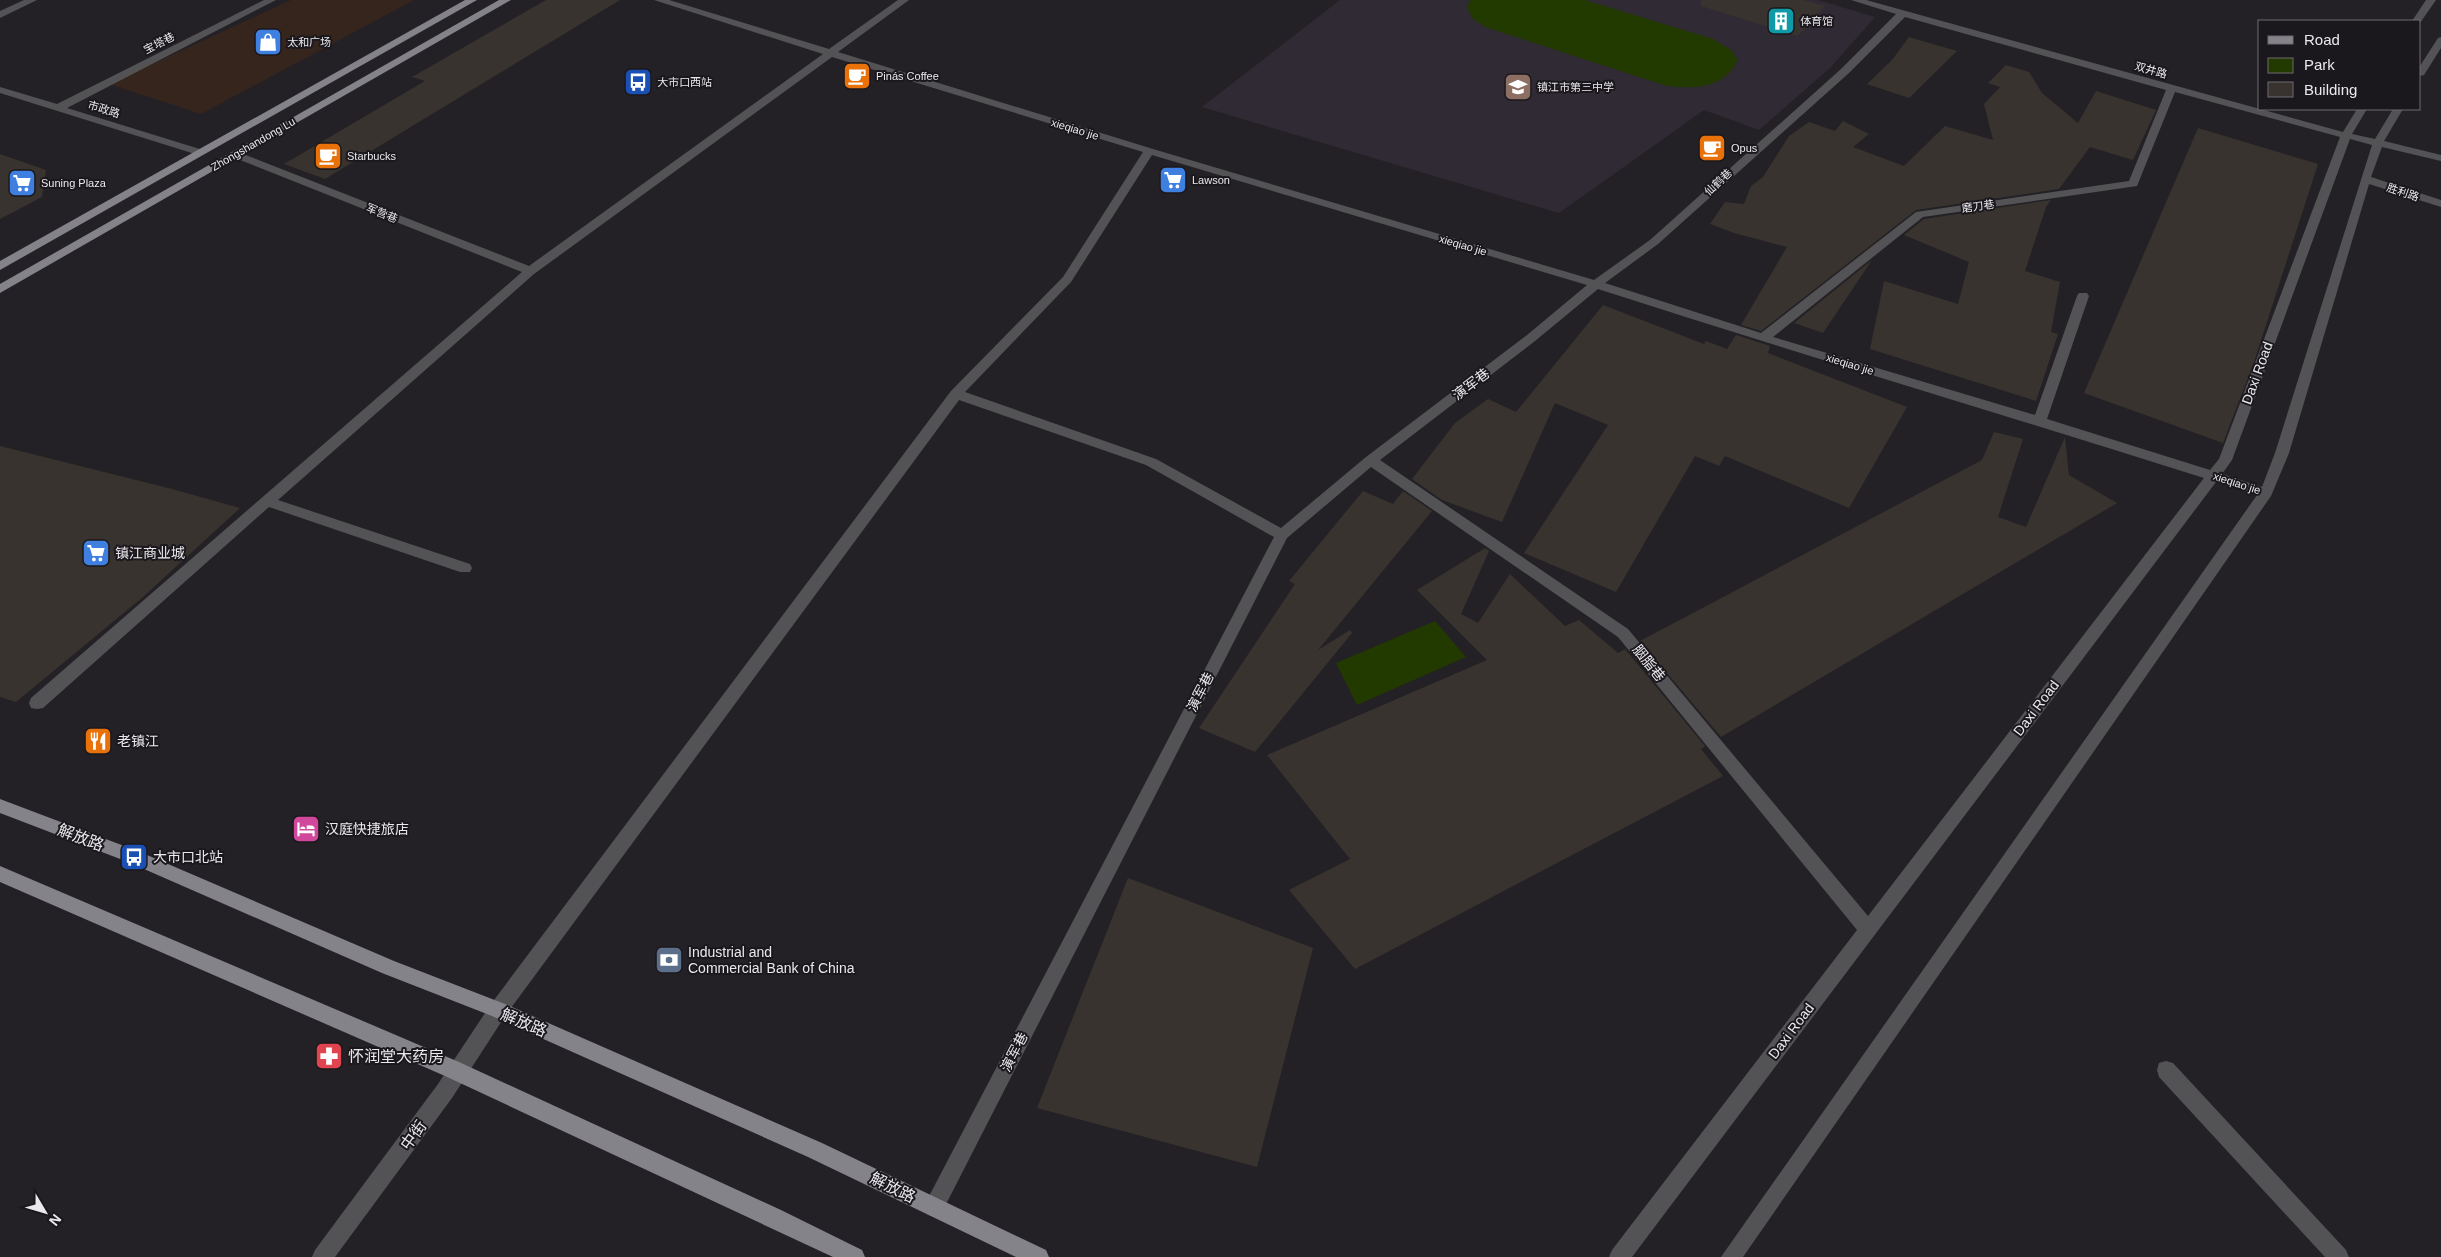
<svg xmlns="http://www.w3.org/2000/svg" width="2441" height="1257" font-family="Arial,'Noto Sans SC',sans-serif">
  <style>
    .commercial { fill: #36251c }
    .built { fill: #302a34 }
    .green { fill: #223900 }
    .building { fill: #38332e }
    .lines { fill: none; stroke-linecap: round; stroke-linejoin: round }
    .minor { fill: #535356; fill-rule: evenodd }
    .major { fill: #838389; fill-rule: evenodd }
    .labels { text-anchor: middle; stroke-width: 4; stroke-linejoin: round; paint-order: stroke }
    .far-poi-label { font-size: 11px; fill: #eae8ec; stroke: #1b181d; text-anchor: start }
    .far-street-label { font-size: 11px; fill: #eae8ec; stroke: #1b181d }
    .street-label { font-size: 14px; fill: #eae8ec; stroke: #1b181d }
    .poi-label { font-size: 14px; fill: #eae8ec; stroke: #1b181d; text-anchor: start }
    .near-street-label { font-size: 16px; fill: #eae8ec; stroke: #1b181d }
    .near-poi-label { font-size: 16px; fill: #eae8ec; stroke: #1b181d; text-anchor: start }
  </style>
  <rect width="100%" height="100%" fill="#242126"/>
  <!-- commercial -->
  <path class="commercial" d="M291,0H414L201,114L109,84Z"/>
  <!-- built -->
  <path class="built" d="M1340,0H1818L1875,17L1830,68L1759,130L1704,110L1559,213L1202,107Z"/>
  <!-- green -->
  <path class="green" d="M1470,0H1585L1713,39L1731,50L1738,60C1723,89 1696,89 1667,86L1485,27L1472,18L1467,7Z
    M1435,621L1466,657L1357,705L1336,663Z"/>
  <!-- building -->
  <path class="building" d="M546,0H620L325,179L284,164L425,81L412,77Z
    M1701,0H1803L1825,6L1798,36L1701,6Z
    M1909,37L1957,51L1909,98L1867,84L1892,60Z
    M2006,65L2029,72L2042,93L2078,123L2096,91L2156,110L2133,160L2090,147L2059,189L1916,210L1761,331L1741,325L1787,247L1734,233L1710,224L1725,202L1744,204L1751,186L1763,177L1789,136L1809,122L1835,131L1843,121L1869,134L1853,147L1904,166L1945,126L1993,140L1984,104L2000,87L1988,83Z
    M2198,128L2318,164L2254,362L2223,443L2084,393Z
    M0,154L46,170L42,197L0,219Z
    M2051,200L2046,207L2025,271L2060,282L2051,332L2058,334L2036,401L1870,349L1884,281L1958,304L1969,262L1904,235L1924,219Z
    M1872,260L1823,333L1794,323Z
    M1603,305L1704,344L1706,341L1727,349L1736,335L1770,346L1768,353L1907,407L1849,508L1725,456L1719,466L1695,456L1616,592L1524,553L1608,425L1555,403L1502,522L1442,500L1412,479L1455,423L1488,399L1516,412Z
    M1994,432L2023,439L1998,517L2026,527L2065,437L2069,475L2117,503L1721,737L1640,641L1982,460Z
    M0,446L172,489L240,508L143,597L16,702L0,697Z
    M1363,491L1393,504L1403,491L1432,511L1318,650L1350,630L1352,633L1255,752L1199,728L1295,584L1289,581Z
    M1485,548L1489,551L1461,614L1478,623L1510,574L1565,626L1579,620L1618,653L1625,649L1705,746L1701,749L1723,776L1355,969L1289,890L1350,859L1267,755L1487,660L1417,590Z
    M1128,878L1313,948L1257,1167L1037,1108Z"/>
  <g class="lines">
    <!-- minor -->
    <path class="minor" d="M24,0H37L0,18V11Z
      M264,0H276L67,108L203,150V154H195L0,93V87L57,104Z
      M654,0H669L829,49L898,0H909L838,52L1153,149L1594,280L1650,240L1841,69L1896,14L1851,0H1866L2343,132L2357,109H2367L2352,134L2375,139L2393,109H2403L2384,141L2441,155V161L2382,147L2371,177L2441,200V207L2369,184L2289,453L2271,496L1743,1257H1721L2257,495L2216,482L1632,1257H1609L1612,1250L1857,930L1618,637L1371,467L1287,538L941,1214L934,1217L927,1214L924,1207L927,1200L1274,537L1146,465L959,400L505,1016L452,1098L335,1257H312L315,1250L438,1084L491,1004L951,391L1063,277L1143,152L832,57L534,274L278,500L470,564L472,568L470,572H460L269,507L43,708L37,709L31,708L29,703L31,698L522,272L230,156V152H238L529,266L823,54ZM1905,17L2166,90L2129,181L1916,212L1761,333L1605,283L1658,244L1849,73ZM2175,92L2340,137L2219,459L2210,470L2047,419L2089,296L2087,293H2079L2077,296L2035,415L1773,337L1923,217L2137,186ZM2350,139L2372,145L2275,453L2262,487L2222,474L2232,460ZM1152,155L1587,285L1527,335L1366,457L1281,528L1156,459L965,392L1071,282ZM1598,289C1799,354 2002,414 2204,478L1868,916L1628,629L1380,460L1535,341Z
      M2426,0H2436L2420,23L2412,21Z
      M2441,37V48L2424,75L2420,76V66L2438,38Z
      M2166,1061L2173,1063L2346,1250L2349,1257H2325L2159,1077L2157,1070L2159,1063Z"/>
    <!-- major -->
    <path class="major" d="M465,0H477L0,270V261Z
      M499,0H511L0,293V284Z
      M0,799L140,852L394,961L505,1004L822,1143L1046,1250L1049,1257H1016L808,1157L492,1016L382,973L128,862L0,813Z
      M0,866L459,1062L781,1210L862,1250L865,1257H833L445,1076L0,882Z"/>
  </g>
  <!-- icons -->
  <defs>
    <g id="building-square" transform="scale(1.4375)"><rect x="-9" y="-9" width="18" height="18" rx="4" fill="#0f9aa8" stroke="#1b181d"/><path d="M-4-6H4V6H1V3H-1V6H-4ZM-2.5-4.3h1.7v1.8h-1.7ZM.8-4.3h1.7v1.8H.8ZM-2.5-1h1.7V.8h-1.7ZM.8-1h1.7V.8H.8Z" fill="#fff"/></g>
    <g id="shop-square" transform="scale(1.4375)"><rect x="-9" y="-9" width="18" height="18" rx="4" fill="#3f7fe0" stroke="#1b181d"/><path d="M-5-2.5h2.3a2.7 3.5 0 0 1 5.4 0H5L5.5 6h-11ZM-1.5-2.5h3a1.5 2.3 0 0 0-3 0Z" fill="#fff"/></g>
    <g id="cafe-square" transform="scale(1.4375)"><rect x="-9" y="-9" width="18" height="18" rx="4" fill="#e8710a" stroke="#1b181d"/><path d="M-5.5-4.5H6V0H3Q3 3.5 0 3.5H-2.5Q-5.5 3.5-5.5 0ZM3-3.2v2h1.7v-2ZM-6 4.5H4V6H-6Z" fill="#fff"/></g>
    <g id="bus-square" transform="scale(1.4375)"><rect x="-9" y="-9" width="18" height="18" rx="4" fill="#1a4fb4" stroke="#1b181d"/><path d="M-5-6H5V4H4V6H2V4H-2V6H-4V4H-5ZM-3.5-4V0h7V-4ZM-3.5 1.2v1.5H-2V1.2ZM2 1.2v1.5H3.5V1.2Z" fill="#fff"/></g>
    <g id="school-square" transform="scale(1.4375)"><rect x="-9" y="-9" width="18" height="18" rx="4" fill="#8d6e63" stroke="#1b181d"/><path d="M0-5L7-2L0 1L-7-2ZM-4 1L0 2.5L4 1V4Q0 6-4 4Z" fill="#fff"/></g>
    <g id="supermarket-square" transform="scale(1.4375)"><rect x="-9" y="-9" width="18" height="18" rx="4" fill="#3f7fe0" stroke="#1b181d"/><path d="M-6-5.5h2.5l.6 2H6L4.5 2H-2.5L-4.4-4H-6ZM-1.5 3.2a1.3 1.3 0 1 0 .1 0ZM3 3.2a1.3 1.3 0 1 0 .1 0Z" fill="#fff"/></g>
    <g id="restaurant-square" transform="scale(1.4375)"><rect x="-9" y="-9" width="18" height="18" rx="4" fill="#e8710a" stroke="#1b181d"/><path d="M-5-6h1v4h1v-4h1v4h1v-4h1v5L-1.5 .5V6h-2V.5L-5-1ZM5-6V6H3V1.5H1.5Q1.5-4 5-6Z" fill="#fff"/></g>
    <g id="hotel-square" transform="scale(1.4375)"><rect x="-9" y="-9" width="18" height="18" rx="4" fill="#d1479c" stroke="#1b181d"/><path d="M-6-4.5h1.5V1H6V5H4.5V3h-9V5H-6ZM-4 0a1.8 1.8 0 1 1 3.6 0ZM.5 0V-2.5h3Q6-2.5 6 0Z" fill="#fff"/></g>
    <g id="bank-square" transform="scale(1.4375)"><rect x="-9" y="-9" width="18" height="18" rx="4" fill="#5c6f8a" stroke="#1b181d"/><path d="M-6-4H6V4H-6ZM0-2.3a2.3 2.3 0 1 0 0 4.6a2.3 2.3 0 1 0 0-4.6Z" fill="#fff"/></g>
    <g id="pharmacy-square" transform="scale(1.4375)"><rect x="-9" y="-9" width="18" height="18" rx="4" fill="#e0444e" stroke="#1b181d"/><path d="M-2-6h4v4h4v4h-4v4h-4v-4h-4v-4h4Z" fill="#fff"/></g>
  </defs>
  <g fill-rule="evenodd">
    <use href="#building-square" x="1781" y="21"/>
    <use href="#shop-square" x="268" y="42"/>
    <use href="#cafe-square" x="857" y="76"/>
    <use href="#bus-square" x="638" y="82"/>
    <use href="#school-square" x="1518" y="87"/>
    <use href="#cafe-square" x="1712" y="148"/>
    <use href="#cafe-square" x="328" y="156"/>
    <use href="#supermarket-square" x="1173" y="180"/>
    <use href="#supermarket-square" x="22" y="183"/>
    <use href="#supermarket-square" x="96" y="553"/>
    <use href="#restaurant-square" x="98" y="741"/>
    <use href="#hotel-square" x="306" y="829"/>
    <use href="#bus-square" x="134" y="857"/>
    <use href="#bank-square" x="669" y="960"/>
    <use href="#pharmacy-square" x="329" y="1056"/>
  </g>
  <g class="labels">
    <!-- far-poi labels -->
    <g class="far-poi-label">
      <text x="1800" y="25">体育馆</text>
      <text x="287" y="46">太和广场</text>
      <text x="876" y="80">Pinás Coffee</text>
      <text x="657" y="86">大市口西站</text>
      <text x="1537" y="91">镇江市第三中学</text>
      <text x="1731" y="152">Opus</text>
      <text x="347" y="160">Starbucks</text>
      <text x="1192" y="184">Lawson</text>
      <text x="41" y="187">Suning Plaza</text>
    </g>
    <!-- far-street labels -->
    <g class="far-street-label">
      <text transform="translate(159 43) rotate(-27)" y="4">宝塔巷</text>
      <text transform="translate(2151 70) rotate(16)" y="4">双井路</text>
      <text transform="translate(104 109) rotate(17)" y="4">市政路</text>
      <text transform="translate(1075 129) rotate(17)" y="4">xieqiao jie</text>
      <text transform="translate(253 144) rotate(-30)" y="4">Zhongshandong Lu</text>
      <text transform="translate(1718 182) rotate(-43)" y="4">仙鹤巷</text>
      <text transform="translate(2403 192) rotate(19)" y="4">胜利路</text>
      <text transform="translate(1978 206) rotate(-8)" y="4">磨刀巷</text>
      <text transform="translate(382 213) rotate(22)" y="4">军营巷</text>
      <text transform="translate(1463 245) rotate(16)" y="4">xieqiao jie</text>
      <text transform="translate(1850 364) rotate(17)" y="4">xieqiao jie</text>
      <text transform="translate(2237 483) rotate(18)" y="4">xieqiao jie</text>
    </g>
    <!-- street labels -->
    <g class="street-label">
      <text transform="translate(2257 373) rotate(-70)" y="5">Daxi Road</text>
      <text transform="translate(1471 384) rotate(-37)" y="5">演军巷</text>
      <text transform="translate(1649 663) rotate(51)" y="5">胭脂巷</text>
      <text transform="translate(1200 692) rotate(-63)" y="5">演军巷</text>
      <text transform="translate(2036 708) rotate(-53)" y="5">Daxi Road</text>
      <text transform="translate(1791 1031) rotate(-53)" y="5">Daxi Road</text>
      <text transform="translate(1014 1052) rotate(-63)" y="5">演军巷</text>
    </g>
    <!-- poi labels -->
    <g class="poi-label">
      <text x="115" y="558">镇江商业城</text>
      <text x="117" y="746">老镇江</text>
      <text x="325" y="834">汉庭快捷旅店</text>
      <text x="153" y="862">大市口北站</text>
      <text x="688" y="957">Industrial and<tspan x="688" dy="16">Commercial Bank of China</tspan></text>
    </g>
    <!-- near-street labels -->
    <g class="near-street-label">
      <text transform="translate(81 837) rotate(21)" y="6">解放路</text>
      <text transform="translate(524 1022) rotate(23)" y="6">解放路</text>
      <text transform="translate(413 1135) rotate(-54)" y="6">中街</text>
      <text transform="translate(893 1187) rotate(26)" y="6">解放路</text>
    </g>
    <!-- near-poi labels -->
    <g class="near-poi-label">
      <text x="348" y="1062">怀润堂大药房</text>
    </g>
  </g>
  <!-- legend -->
  <rect x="2258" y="20" width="162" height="90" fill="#1b181d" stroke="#6e6b70"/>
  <rect x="2268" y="36" width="25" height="8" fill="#838389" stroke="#6e6b70"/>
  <text x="2304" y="45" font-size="15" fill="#eae8ec">Road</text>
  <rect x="2268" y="58" width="25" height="15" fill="#223900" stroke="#6e6b70"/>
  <text x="2304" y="70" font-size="15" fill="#eae8ec">Park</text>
  <rect x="2268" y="82" width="25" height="15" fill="#38332e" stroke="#6e6b70"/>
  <text x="2304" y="95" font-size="15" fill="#eae8ec">Building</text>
  <!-- north arrow -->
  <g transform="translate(45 1212) rotate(128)" stroke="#1b181d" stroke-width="4" paint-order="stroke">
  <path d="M0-4L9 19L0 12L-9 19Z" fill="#eae8ec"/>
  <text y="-8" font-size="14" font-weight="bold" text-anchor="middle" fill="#eae8ec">N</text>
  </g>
</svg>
